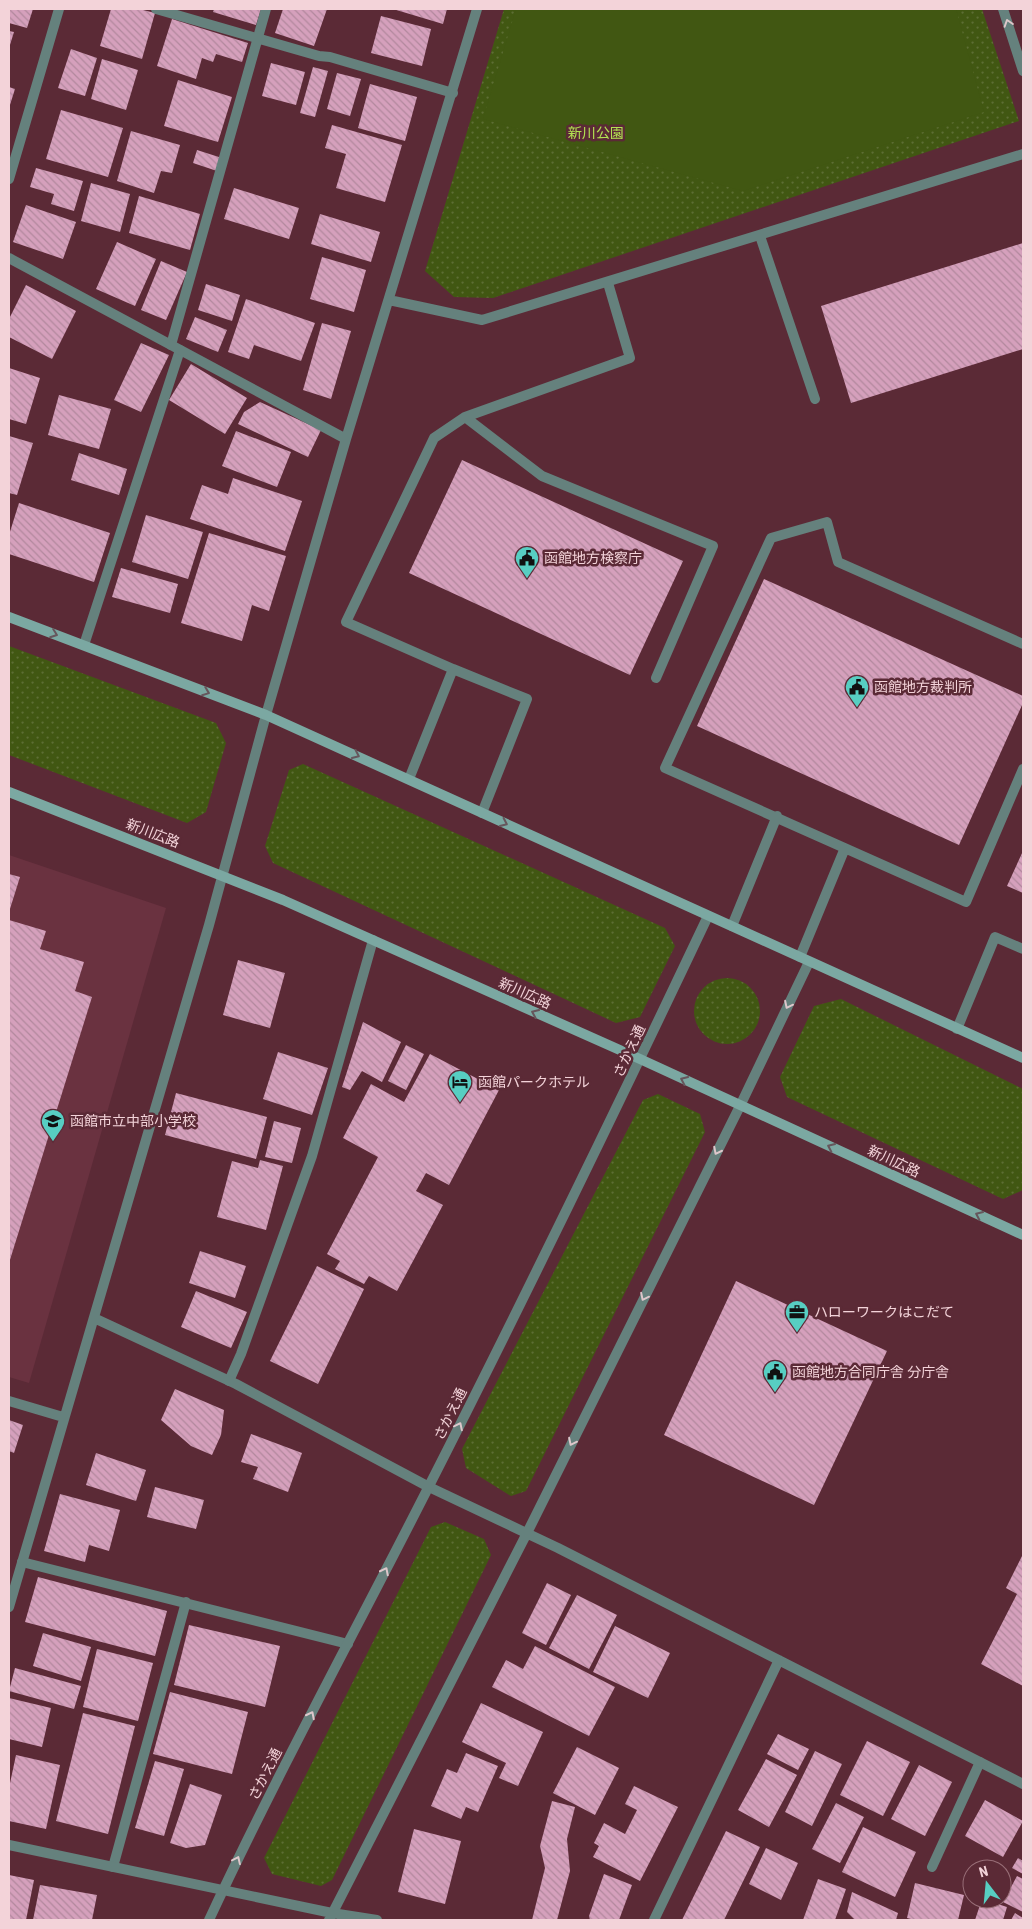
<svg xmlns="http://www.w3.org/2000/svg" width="1032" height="1929" font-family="'Roboto Condensed','Noto Sans JP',sans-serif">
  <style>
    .built { fill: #6a3240 }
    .green { fill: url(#green-dots) }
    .pitch { fill: #415712 }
    .building { fill: url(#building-back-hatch) }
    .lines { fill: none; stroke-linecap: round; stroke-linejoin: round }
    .lane { stroke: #65817d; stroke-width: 10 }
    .street { stroke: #65817d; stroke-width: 10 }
    .secondary { stroke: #7ba8a2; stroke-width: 10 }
    .oneway { stroke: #dec7cb }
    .oneway2 { stroke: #66565c }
    .labels { text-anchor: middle; stroke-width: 5; stroke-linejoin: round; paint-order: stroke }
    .park-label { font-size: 14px; fill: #b2e352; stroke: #5b2a36 }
    .poi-label { font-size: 14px; fill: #f3d3d9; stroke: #5b2a36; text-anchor: start }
    .street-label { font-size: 14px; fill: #f3d3d9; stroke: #5b2a36 }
  </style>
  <defs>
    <pattern id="green-dots" width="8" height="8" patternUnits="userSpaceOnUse" patternTransform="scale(1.25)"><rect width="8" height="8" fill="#415712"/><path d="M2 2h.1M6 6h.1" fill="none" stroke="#5d6e34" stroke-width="1.8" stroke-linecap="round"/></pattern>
    <pattern id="building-back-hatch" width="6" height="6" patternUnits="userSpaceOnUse" patternTransform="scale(1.25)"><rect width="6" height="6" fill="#d5a0bc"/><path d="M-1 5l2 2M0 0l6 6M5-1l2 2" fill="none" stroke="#b2889d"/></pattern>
  </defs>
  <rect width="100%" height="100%" fill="#5b2a36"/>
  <!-- built -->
  <path class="built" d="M9,855L166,908L29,1383L9,1377Z"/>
  <!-- green -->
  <path class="green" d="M504,9H982L1019,121L493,298L454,297L425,271Z
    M9,646L216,723L226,743L206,812L187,823L9,755Z
    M303,764L665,928L675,946L640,1017L616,1023L273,863L265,846L289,770Z
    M694 1011a33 33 0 1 1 66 0a33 33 0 1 1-66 0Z
    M841,999L1023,1089V1190L1003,1199L787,1097L780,1077L814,1006Z
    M658,1094L700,1114L705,1132L526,1491L511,1496L466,1468L462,1449L643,1100Z
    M445,1522L484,1539L491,1555L332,1880L321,1886L272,1874L264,1858L431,1527Z"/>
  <!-- pitch -->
  <path class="pitch" d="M516,9H956L984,112L743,191L483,119Z"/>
  <!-- building -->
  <path class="building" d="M9,9H33L27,28L9,23Z
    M111,9H139L155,13L142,59L100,46Z
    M214,9H261L256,25L213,12Z
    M283,9H327L314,46L275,33Z
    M393,9H447L443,24Z
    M381,16L431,29L422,66L371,53Z
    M172,19L248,43L242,62L216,54L213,62L202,58L196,79L157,66Z
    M9,31L14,32L9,48Z
    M71,49L97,58L85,96L58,88Z
    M102,59L138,70L126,110L91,99Z
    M271,63L305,72L296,105L262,96Z
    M313,67L328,71L315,117L300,113Z
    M337,73L361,79L350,116L327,109Z
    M178,80L232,97L218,142L164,126Z
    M370,84L417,97L405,141L358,128Z
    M9,87L15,89L9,108Z
    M61,110L123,128L108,177L46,159Z
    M332,125L402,145L385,202L336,188L346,154L325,148Z
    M131,131L180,145L172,173L161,171L154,193L117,181Z
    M197,150L222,158L217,171L193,163Z
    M36,168L83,181L74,211L51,204L54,194L30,187Z
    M91,183L130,194L120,232L81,221Z
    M234,188L299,208L289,239L224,219Z
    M139,196L200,214L190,250L129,233Z
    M26,205L76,222L63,259L13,242Z
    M320,214L380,232L371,262L311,244Z
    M117,242L156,259L135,306L96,289Z
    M1023,243V349L851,403L821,306Z
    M322,257L366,270L354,312L310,299Z
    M161,261L187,272L166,320L141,310Z
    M206,284L240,295L232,321L198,310Z
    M26,285L76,311L52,359L9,337V319Z
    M246,299L315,323L301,361L254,345L249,359L228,352Z
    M195,317L227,330L218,352L186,339Z
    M322,323L351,331L331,399L303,390Z
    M141,343L169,355L141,412L114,400Z
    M191,364L247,398L225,434L169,400Z
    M9,368L40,378L26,424L9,419Z
    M59,395L111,409L99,449L48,435Z
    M260,402L321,430L308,457L238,424L244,412Z
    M236,431L291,452L277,487L222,466Z
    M9,436L33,443L17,495L9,493Z
    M79,453L127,469L119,495L71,480Z
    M462,460L683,561L630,675L409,573Z
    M233,478L302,501L285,551L190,519L202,485L228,494Z
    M19,503L110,533L94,582L9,554V535Z
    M146,515L203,532L188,579L132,562Z
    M209,533L286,556L269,611L252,605L242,641L181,623Z
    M121,568L178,584L170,613L112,597Z
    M764,579L1023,696V703L959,845L697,726Z
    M1023,851V893L1007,886Z
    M9,874L20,877L9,912Z
    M9,920L46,931L40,949L84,962L75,991L92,997L9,1263Z
    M238,960L285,973L270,1028L223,1015Z
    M363,1022L401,1042L382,1082L362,1071L350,1090L342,1087Z
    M406,1045L424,1054L406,1090L388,1081Z
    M278,1052L328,1068L312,1115L263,1099Z
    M430,1054L499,1090L449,1185L426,1173L416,1191L443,1205L397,1291L369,1276L364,1284L335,1269L340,1261L327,1254L378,1157L343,1138L371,1084L404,1102Z
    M176,1093L267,1117L256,1159L165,1135Z
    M274,1121L301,1128L292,1163L265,1157Z
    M260,1160L283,1166L266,1230L217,1217L232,1161L258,1168Z
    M200,1251L246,1266L235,1298L189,1283Z
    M317,1266L364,1289L318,1384L270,1361Z
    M736,1281L887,1351L814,1505L664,1435Z
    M196,1291L247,1312L231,1348L181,1327Z
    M175,1389L224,1410L221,1435L212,1455L191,1446L161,1420Z
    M9,1420L23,1425L14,1453L9,1451Z
    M251,1434L302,1453L288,1492L253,1479L258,1467L241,1462Z
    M96,1453L146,1470L136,1501L86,1485Z
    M155,1487L204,1500L196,1529L147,1517Z
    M60,1494L120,1510L109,1551L89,1545L85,1562L44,1551Z
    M1023,1554V1686L981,1664L1017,1594L1006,1588Z
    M38,1577L167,1611L155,1656L25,1622Z
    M547,1583L571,1595L546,1645L522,1633Z
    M577,1595L617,1615L589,1669L549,1648Z
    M189,1625L280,1646L265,1707L174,1685Z
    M615,1626L670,1653L648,1698L593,1672Z
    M43,1633L91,1647L81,1681L33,1666Z
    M535,1646L615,1687L589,1736L492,1687L506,1660L523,1669Z
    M97,1649L153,1663L138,1721L83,1707Z
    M15,1668L81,1686L74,1709L9,1691Z
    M170,1692L248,1712L232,1774L153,1754Z
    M9,1698L51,1708L42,1747L9,1739Z
    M481,1703L543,1732L518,1786L499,1778L506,1763L462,1742Z
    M83,1713L135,1726L108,1834L56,1821Z
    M778,1734L809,1749L798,1770L767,1754Z
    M867,1741L910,1762L883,1816L840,1795Z
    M577,1747L619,1768L595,1815L553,1793Z
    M815,1751L842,1764L812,1826L785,1812Z
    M466,1753L498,1766L478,1812L466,1807L461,1819L431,1806L447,1769L457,1773Z
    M16,1755L60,1765L46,1829L9,1821V1788Z
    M766,1759L797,1775L769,1827L738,1810Z
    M155,1761L184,1769L164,1836L135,1828Z
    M919,1765L952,1782L925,1836L891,1819Z
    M190,1784L222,1795L205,1845L186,1848L170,1843Z
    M634,1786L678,1807L640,1881L593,1857L599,1846L594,1843L604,1823L625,1834L637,1810L625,1804Z
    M985,1800L1023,1821L1003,1857L965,1836Z
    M552,1801L575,1807L567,1839L570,1871L557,1920H532L545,1868L540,1846Z
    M836,1803L864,1817L840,1863L812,1849Z
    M863,1827L916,1852L895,1897L842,1872Z
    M414,1829L461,1841L445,1904L398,1892Z
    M726,1831L760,1847L724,1920H682Z
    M766,1848L798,1863L781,1900L749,1884Z
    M1018,1858L1023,1861V1874L1012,1868Z
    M604,1874L632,1885L619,1920H590L589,1916Z
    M9,1875L34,1880L26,1920H9Z
    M1017,1876L1023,1879V1912L1003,1902Z
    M818,1879L846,1889L835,1920H803Z
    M915,1883L964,1895L958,1920H915L907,1918Z
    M40,1885L97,1895L92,1920H33Z
    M852,1892L898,1913L896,1920H855L847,1912Z
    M982,1899L1007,1907L1003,1920H975Z
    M1015,1913L1023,1918V1920H1011Z"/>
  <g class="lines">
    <!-- lane -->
    <path class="lane" d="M156,9L319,56L330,57L453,93
      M760,236L815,399
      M171,345L266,9
      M465,417L542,476L713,546L656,678
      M1023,644L838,562L827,522L771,538L665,768L966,902L1023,769
      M84,645L180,350
      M453,669L346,622L434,438L465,417L630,358L608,283
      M409,779L453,669L527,699L482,813
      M732,926L777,816
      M800,957L845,848
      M957,1029L995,937L1023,949
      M229,1381L241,1354L312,1156L373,940
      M22,1562L348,1644
      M113,1867L186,1602
      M932,1867L980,1762"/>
    <!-- street -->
    <path class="street" d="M1003,9L1023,71
      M9,179L59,9
      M9,258L346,439
      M389,300L482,320L1023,154
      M94,1318L236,1384L429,1487L558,1548L1023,1784
      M9,1401L63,1417
      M9,1607L209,925L266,715L346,439L477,9
      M9,1845L332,1913L377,1920
      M209,1920C277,1774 355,1632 428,1488C524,1299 617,1108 708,916
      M329,1920L527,1533L740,1106L809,962
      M654,1920L779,1660"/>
    <!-- secondary -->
    <path class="secondary" d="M9,617L266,715L1023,1058
      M9,792L283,900L640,1059L1023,1235"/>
  </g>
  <!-- one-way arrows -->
  <defs><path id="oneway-chevron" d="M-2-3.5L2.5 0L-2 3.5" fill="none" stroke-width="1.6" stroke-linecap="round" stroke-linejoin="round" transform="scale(1.25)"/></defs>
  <g class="oneway">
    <use href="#oneway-chevron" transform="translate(1008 23) rotate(-108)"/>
    <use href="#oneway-chevron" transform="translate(788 1005) rotate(116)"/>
    <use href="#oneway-chevron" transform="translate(717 1151) rotate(117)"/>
    <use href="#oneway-chevron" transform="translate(644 1297) rotate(116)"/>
    <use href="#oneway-chevron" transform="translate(459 1426) rotate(-64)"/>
    <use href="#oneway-chevron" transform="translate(572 1442) rotate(116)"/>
    <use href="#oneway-chevron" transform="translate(385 1571) rotate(-63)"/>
    <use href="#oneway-chevron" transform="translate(311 1715) rotate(-63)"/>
    <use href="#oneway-chevron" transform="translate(237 1860) rotate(-65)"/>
  </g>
  <g class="oneway2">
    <use href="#oneway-chevron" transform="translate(54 634) rotate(20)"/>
    <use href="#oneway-chevron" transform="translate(206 692) rotate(21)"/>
    <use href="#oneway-chevron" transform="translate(356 755) rotate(25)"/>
    <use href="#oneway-chevron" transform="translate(504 823) rotate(25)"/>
    <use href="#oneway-chevron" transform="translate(535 1013) rotate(-156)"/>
    <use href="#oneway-chevron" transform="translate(684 1080) rotate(-155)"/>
    <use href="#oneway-chevron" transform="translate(831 1147) rotate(-155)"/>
    <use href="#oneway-chevron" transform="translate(979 1215) rotate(-155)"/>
  </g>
  <!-- icons -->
  <defs>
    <g id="civic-pin" transform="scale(1.25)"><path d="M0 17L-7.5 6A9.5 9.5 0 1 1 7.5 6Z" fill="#57cec2" stroke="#5b2a36"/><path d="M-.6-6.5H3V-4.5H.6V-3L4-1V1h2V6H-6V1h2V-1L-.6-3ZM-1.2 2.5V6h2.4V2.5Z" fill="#111"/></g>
    <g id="hotel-pin" transform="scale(1.25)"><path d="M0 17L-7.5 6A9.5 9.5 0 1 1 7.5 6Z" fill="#57cec2" stroke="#5b2a36"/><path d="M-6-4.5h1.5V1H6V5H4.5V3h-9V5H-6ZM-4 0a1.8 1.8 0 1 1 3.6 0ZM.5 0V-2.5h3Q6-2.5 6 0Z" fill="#111"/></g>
    <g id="school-pin" transform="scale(1.25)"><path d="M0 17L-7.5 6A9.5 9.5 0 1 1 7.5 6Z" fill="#57cec2" stroke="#5b2a36"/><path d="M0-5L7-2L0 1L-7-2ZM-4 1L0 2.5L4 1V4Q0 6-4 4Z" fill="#111"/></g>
    <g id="office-pin" transform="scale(1.25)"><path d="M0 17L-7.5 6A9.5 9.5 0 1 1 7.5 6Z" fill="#57cec2" stroke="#5b2a36"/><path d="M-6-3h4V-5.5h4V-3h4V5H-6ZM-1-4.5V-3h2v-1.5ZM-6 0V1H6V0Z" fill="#111"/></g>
  </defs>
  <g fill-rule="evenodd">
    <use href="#civic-pin" x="527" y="558"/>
    <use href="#civic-pin" x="857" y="687"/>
    <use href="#hotel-pin" x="460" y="1082"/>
    <use href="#school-pin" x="53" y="1121"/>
    <use href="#office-pin" x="797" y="1312"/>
    <use href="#civic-pin" x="775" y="1372"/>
  </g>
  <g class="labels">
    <!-- park labels -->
    <g class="park-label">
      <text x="596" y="138">新川公園</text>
    </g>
    <!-- poi labels -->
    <g class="poi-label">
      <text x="544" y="563">函館地方検察庁</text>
      <text x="874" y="692">函館地方裁判所</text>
      <text x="478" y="1087">函館パークホテル</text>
      <text x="70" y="1126">函館市立中部小学校</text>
      <text x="814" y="1317">ハローワークはこだて</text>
      <text x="792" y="1377">函館地方合同庁舎 分庁舎</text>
    </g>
    <!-- street labels -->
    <g class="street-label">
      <text transform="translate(153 833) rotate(21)" y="5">新川広路</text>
      <text transform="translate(525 993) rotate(24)" y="5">新川広路</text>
      <text transform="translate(629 1051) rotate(-65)" y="5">さかえ通</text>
      <text transform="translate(894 1161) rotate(25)" y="5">新川広路</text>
      <text transform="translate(450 1414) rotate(-64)" y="5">さかえ通</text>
      <text transform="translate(265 1774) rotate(-63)" y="5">さかえ通</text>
    </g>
  </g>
  <!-- border -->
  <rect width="1032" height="1929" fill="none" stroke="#f3d3d9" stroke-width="20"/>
  <!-- north arrow -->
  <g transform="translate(987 1884) rotate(344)"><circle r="24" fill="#5b2a36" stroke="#986e77"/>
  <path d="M0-4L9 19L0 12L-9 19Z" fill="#57cec2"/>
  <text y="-8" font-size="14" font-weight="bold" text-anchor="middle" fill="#f3d3d9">N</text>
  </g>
</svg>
